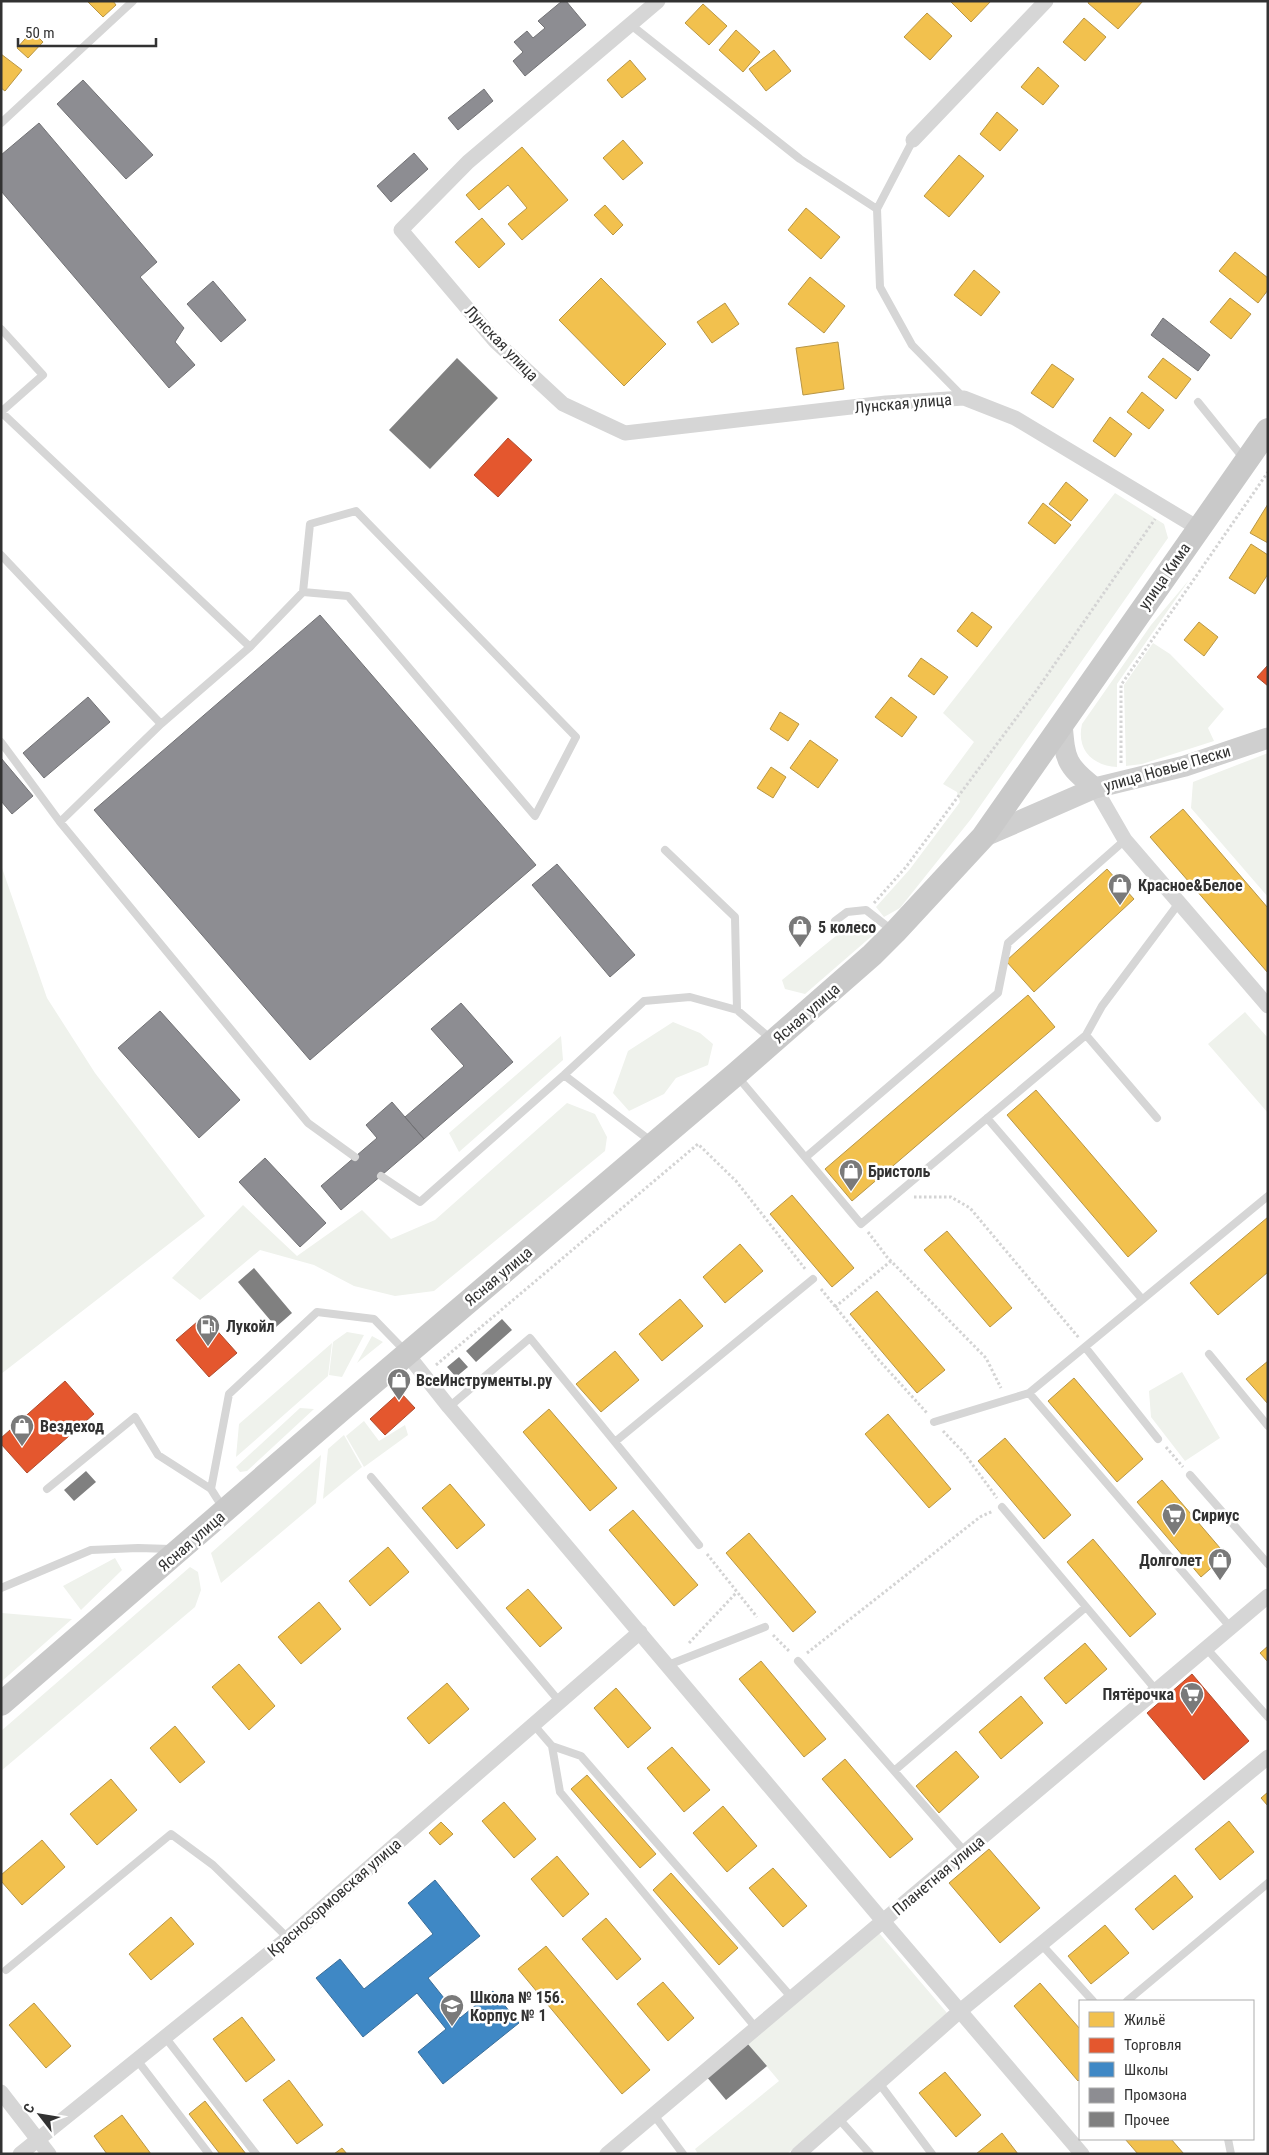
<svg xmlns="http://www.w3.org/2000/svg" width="1269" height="2155" font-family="'Roboto Condensed',sans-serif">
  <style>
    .green { fill: #eff2ec }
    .homes { fill: #f2c14e; stroke: #b89646 }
    .shops { fill: #e4572e; stroke: #af4c2f }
    .schools { fill: #3f88c5; stroke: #3b6e99 }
    .industry { fill: #8d8d92; stroke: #727275 }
    .building { fill: #808080 }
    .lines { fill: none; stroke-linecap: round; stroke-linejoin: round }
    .path { stroke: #d4d4d4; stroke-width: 3; stroke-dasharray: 2.5 2.5; stroke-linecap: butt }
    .service { stroke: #d6d6d6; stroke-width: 8 }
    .minor { stroke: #d6d6d6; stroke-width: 15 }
    .secondary { stroke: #cfcfcf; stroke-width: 21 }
    .primary { stroke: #c9c9c9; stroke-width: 24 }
    .labels { text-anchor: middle; stroke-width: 5; stroke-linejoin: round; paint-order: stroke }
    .street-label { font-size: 16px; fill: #323232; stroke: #fff }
    .poi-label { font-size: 16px; font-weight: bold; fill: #323232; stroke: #fff; text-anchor: start }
  </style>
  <rect width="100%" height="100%" fill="#fff"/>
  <!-- green -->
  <path class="green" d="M1115,493L1164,524L1168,538L971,819L900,908L884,917L876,907L910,869L960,802L957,792L943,784L974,742L943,713Z
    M1189,580L1117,684V767C1093,766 1076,750 1082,724L1151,625Z
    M1153,643L1170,654L1224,709L1208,728L1214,741L1142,764L1126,766L1124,685Z
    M1268,753V897L1191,808L1193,782Z
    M1,865L47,998L95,1073L205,1216L1,1374Z
    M860,921L866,924L873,935L805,994L785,989L782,980L853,922Z
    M1245,1012L1268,1038V1113L1208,1044Z
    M673,1022L700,1033L713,1044L708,1065L676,1078L664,1094L629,1111L613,1093L628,1051Z
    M561,1036L563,1060L459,1152L449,1133Z
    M567,1103L595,1114L607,1137L605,1151L434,1291L395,1296L354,1286L314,1265L260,1250L200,1300L172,1278L243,1205L297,1256L362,1210L391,1239L435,1220Z
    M347,1332L364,1335L342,1377L329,1375L333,1342Z
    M372,1336L383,1342L357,1363Z
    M332,1343L328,1376L236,1457L239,1424Z
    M1182,1372L1220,1438L1185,1461L1151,1417L1149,1391Z
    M300,1408L314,1409L247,1471L240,1472L236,1467Z
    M364,1421L379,1441L405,1425L408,1435L364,1467L346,1436Z
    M344,1435L362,1467L323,1499L328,1449Z
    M321,1455L316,1503L221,1583L211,1553Z
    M115,1558L122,1570L81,1610L63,1586Z
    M190,1567L198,1572L201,1590L195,1607L1,1771V1731Z
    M2,1613L72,1619L1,1682Z
    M879,1933L947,2013L787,2154H698L695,2149L779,2081L747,2043Z"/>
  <!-- homes -->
  <path class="homes" d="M113,1L116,5L103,17L88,2Z
    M950,1H991L971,22Z
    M1089,1H1143L1118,29L1088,3Z
    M703,4L727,26L709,45L685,23Z
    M927,13L952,36L930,60L904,37Z
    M1084,18L1106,37L1085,61L1063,42Z
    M736,30L760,52L743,72L719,50Z
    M32,31L43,42L28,58L17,48Z
    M774,50L791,71L766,91L749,69Z
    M1,54L22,70L5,91L1,88Z
    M630,60L646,79L622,98L607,80Z
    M1038,67L1059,86L1043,105L1021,87Z
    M997,112L1018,130L1000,151L980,134Z
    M623,140L643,163L623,180L603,158Z
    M522,147L568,200L522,240L508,224L527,208L508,185L479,210L466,195Z
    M959,155L984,176L949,217L924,196Z
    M605,205L623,225L613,235L594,215Z
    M806,208L840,237L821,259L788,230Z
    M482,218L505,244L479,268L455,242Z
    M1235,252L1268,278V290L1258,303L1219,271Z
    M974,270L1000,292L981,316L954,295Z
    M810,277L845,306L824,333L788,304Z
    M601,278L666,344L624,386L559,320Z
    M1230,298L1251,314L1231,339L1210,322Z
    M725,303L739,324L712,343L697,322Z
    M838,342L844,389L803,395L796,348Z
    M1163,358L1191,379L1176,399L1148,377Z
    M1052,364L1074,379L1053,408L1031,393Z
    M1142,392L1164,410L1149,429L1127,412Z
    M1110,417L1132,434L1115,457L1093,441Z
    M1066,482L1088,500L1071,521L1049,504Z
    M1043,503L1071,525L1055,544L1028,523Z
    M1268,504V543L1250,533Z
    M1251,544L1268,555V574L1255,594L1229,578Z
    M972,612L992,627L977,647L957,631Z
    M1199,622L1218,637L1204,656L1184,640Z
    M921,658L948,677L934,695L908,676Z
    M891,697L917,717L902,737L875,717Z
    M780,712L799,724L788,741L770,729Z
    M810,740L838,760L818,788L790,768Z
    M771,767L786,777L773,798L757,788Z
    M1183,809L1268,908V973L1150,837Z
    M1107,869L1134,899L1034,992L1006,961Z
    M1028,995L1055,1027L852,1201L825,1169Z
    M1036,1090L1157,1231L1128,1257L1007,1115Z
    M792,1195L854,1268L832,1287L770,1214Z
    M1268,1217V1272L1218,1315L1190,1283Z
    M947,1231L1012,1308L990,1327L924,1250Z
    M740,1244L763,1271L725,1303L703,1277Z
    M877,1291L945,1370L917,1393L850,1314Z
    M680,1299L703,1326L662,1361L639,1334Z
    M615,1351L639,1380L601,1412L576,1384Z
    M1268,1361V1404L1246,1379Z
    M1074,1378L1143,1459L1117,1482L1048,1401Z
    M549,1409L617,1488L590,1511L523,1432Z
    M888,1414L951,1489L929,1508L865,1434Z
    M1005,1438L1071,1515L1044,1539L978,1461Z
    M1162,1480L1226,1555L1201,1577L1137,1502Z
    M450,1484L485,1525L457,1549L422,1508Z
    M633,1510L698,1585L674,1606L609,1530Z
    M749,1533L816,1612L793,1632L726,1553Z
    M1093,1539L1156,1614L1130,1637L1067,1562Z
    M388,1547L409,1572L370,1606L349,1581Z
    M528,1589L562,1628L540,1647L506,1608Z
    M319,1602L341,1629L301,1664L278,1637Z
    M1085,1643L1107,1669L1066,1704L1044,1678Z
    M1268,1646V1662L1260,1653Z
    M761,1661L826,1739L804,1757L739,1679Z
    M239,1664L275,1706L249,1730L212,1687Z
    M447,1683L469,1709L429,1744L407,1718Z
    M616,1688L651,1728L628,1748L594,1708Z
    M1021,1696L1043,1723L1001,1759L979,1732Z
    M175,1726L205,1762L180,1783L150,1748Z
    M672,1747L710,1790L684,1812L647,1768Z
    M956,1751L979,1777L939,1813L916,1786Z
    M845,1759L913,1839L890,1858L822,1779Z
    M587,1775L656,1854L640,1868L571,1789Z
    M111,1779L137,1810L97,1845L70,1814Z
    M1268,1792V1806L1261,1798Z
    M504,1802L536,1839L514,1858L482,1821Z
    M723,1806L757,1846L727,1872L693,1833Z
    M1229,1821L1254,1852L1220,1880L1195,1849Z
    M441,1822L453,1834L440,1845L429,1833Z
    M42,1840L65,1867L22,1905L1,1881V1875Z
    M989,1849L1040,1908L1000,1943L949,1883Z
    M557,1856L589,1894L563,1917L531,1879Z
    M773,1868L807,1906L783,1927L749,1888Z
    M671,1873L738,1948L719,1965L653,1890Z
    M1175,1875L1193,1897L1153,1930L1135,1909Z
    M171,1917L194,1944L151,1980L129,1954Z
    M606,1918L641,1959L617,1980L582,1939Z
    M1105,1925L1129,1953L1091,1984L1068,1956Z
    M546,1946L650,2070L622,2094L518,1969Z
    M663,1982L694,2018L668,2041L637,2004Z
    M1040,1983L1080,2029V2079L1078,2081L1014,2006Z
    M34,2003L71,2046L46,2068L9,2025Z
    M242,2017L275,2060L246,2082L213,2039Z
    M945,2072L981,2115L956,2137L919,2093Z
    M289,2080L323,2125L297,2144L263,2100Z
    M205,2101L246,2154H220L189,2114Z
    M122,2115L151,2154H107L94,2136Z
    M1002,2133L1018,2154H976Z
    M1125,2139H1171L1184,2154H1138Z
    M342,2148L347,2154H334Z"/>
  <!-- shops -->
  <path class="shops" d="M508,438L532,460L498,497L474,475Z
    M1268,665V686L1257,677Z
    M204,1316L237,1353L209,1377L176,1340Z
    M65,1381L94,1414L27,1473L1,1444V1438Z
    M400,1392L415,1408L385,1435L370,1419Z
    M1192,1674L1249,1741L1204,1780L1147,1713Z"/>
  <!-- schools -->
  <path class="schools" d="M435,1880L480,1936L428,1978L460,2018L493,1991L519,2023L443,2084L418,2052L446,2029L417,1993L363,2037L316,1978L340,1959L364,1989L433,1934L408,1903Z"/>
  <!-- industry -->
  <path class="industry" d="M562,1H566L586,25L525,76L513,61L523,52L514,42L527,31L533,38L545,28L538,21Z
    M83,80L153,155L126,179L57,104Z
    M484,89L493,101L458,130L448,118Z
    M39,123L157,262L140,277L184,328L175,342L195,365L169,388L1,191V155Z
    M414,153L428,169L391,202L377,186Z
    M213,281L246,320L221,342L187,304Z
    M1163,318L1210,355L1198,371L1151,335Z
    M320,615L536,865L310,1060L94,810Z
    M88,697L110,722L44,778L23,753Z
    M1,758L33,796L12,814L1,801Z
    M557,864L635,955L610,977L532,885Z
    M461,1003L513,1062L424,1139L405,1117L464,1066L431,1029Z
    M160,1011L240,1100L199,1138L118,1048Z
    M392,1102L424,1139L341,1210L321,1186L377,1138L366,1125Z
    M265,1158L326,1223L300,1247L239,1182Z"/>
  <!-- building -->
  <path class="building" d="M457,358L498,398L430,469L389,430Z
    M254,1268L292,1313L276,1327L238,1282Z
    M502,1319L512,1330L476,1362L466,1351Z
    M459,1357L468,1367L456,1377L447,1367Z
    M86,1471L96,1482L74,1501L64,1490Z
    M747,2043L767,2066L726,2100L706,2076Z"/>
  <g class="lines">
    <!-- path -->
    <path class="path" d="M1121,763V685L1268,472
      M874,903L906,867L1034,694L1155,519
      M914,1197H951L970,1208L1079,1338
      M868,1232L887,1257L986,1358L1001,1388
      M821,1289L877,1358L927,1413
      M835,1307L891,1261
      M436,1365L698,1144L736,1181L806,1270
      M943,1431L964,1453L997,1498
      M1166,1447L1183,1467
      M707,1554L757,1617
      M773,1635L790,1652
      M689,1643L737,1592
      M807,1653L980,1517L993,1511"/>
    <!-- service -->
    <path class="service" d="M631,25L800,159L877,209
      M1,123L133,1
      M913,140L877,209L880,287L912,345L964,398
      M1,329L43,375L1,412
      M1198,402L1244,459
      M1,412L250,647L161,724
      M1,555L161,724L60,822
      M250,647L303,592L310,524L356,511L576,737L535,816L348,596L303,592
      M1,742L60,822L308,1123L355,1157
      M665,850L735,917L737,1010
      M835,921L847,912L866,910L893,931
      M1086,1035L1102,1006L1179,903
      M564,1075L652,1142
      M737,1076L861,1224L1086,1035L1157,1118
      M987,1118L1142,1299
      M806,1157L998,993L1008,943L1125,840
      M381,1176L420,1202L564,1075L644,1001L690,997L737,1010L771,1039
      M1085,1347L1158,1439
      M1209,1354L1268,1426
      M1029,1393L1231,1628
      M449,1407L530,1338L699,1545
      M934,1422L1029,1393L1268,1196
      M616,1441L813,1279
      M1190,1475L1268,1564
      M371,1477L559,1701
      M47,1489L135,1417L158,1455L211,1489L223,1508
      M211,1489L229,1394L317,1312L374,1319L406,1352
      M1002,1507L1156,1690
      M1,1588L91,1550L138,1548L171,1549
      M1206,1648L1268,1717
      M798,1661L965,1852
      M668,1665L765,1627
      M533,1724L552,1746L581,1756L792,1998
      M552,1746L560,1792L756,2028
      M894,1771L1086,1607
      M1041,1944L1093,2001
      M6,1970L171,1834L213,1865L288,1938
      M1127,2001L1268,1883
      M165,2037L256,2154
      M137,2060L209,2154
      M879,2083L932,2154
      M654,2115L683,2154
      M839,2119L870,2154
      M1228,2139L1231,2154"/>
    <!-- minor -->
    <path class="minor" d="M658,1L468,162L401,230L495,341L563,404L625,433L886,403L964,398L1015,418L1198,528
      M913,140L1046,1
      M1095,788L1125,840L1268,1006
      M407,1354L449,1407L883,1921L1082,2154
      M1,2092L49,2154
      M20,2154L288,1938L640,1632
      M607,2154L1268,1596
      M798,2154L960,2011L1268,1757"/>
    <!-- secondary -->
    <path class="secondary" d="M1062,723C1065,759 1065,765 1095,788
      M983,837L1095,788L1185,766L1268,738"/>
    <!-- primary -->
    <path class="primary" d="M1,1704L341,1410L736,1074L872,955L895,932L983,837L1268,430"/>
  </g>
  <!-- icons -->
  <defs>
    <g id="shop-pin" transform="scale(1.25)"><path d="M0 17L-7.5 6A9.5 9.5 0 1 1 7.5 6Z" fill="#7a7a7a" stroke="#fff"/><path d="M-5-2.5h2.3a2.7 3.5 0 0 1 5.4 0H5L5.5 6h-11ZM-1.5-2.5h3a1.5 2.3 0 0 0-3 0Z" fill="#fff"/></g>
    <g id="fuel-pin" transform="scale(1.25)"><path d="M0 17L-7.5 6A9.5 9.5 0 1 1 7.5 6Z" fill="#7a7a7a" stroke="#fff"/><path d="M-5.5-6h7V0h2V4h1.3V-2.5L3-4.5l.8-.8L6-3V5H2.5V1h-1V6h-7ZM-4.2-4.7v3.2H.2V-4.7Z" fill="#fff"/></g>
    <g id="supermarket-pin" transform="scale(1.25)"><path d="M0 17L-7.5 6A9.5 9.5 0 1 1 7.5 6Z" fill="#7a7a7a" stroke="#fff"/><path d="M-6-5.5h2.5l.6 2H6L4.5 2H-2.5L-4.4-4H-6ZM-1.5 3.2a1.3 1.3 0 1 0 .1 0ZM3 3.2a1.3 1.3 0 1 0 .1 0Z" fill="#fff"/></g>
    <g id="school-pin" transform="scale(1.25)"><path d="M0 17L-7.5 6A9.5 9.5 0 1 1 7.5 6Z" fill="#7a7a7a" stroke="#fff"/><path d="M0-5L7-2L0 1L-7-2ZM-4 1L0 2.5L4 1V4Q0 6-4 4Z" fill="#fff"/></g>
  </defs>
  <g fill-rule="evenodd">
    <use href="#shop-pin" x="1120" y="885"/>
    <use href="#shop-pin" x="800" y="927"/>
    <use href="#shop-pin" x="851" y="1171"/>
    <use href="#fuel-pin" x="208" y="1326"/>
    <use href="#shop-pin" x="399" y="1380"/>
    <use href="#shop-pin" x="22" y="1426"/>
    <use href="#supermarket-pin" x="1174" y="1515"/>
    <use href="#shop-pin" x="1220" y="1560"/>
    <use href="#supermarket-pin" x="1192" y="1694"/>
    <use href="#school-pin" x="452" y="2006"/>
  </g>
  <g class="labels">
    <!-- street labels -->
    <g class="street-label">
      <text transform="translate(502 343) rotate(46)" y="6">Лунская улица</text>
      <text transform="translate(903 403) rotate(-5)" y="6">Лунская улица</text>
      <text transform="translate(1164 576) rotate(-55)" y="6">улица Кима</text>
      <text transform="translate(1167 768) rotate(-16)" y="6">улица Новые Пески</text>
      <text transform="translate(806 1013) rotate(-41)" y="6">Ясная улица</text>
      <text transform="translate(498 1276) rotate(-40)" y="6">Ясная улица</text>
      <text transform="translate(191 1541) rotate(-41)" y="6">Ясная улица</text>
      <text transform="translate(938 1875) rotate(-40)" y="6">Планетная улица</text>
      <text transform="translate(334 1897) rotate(-41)" y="6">Красносормовская улица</text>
    </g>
    <!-- poi labels -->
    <g class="poi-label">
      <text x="1138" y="891">Красное&amp;Белое</text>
      <text x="818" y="933">5 колесо</text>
      <text x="868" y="1177">Бристоль</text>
      <text x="226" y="1332">Лукойл</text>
      <text x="416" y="1386">ВсеИнструменты.ру</text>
      <text x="40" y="1432">Вездеход</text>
      <text x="1192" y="1521">Сириус</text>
      <text x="1202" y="1566" text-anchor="end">Долголет</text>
      <text x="1174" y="1700" text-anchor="end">Пятёрочка</text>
      <text x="470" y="2003">Школа № 156.<tspan x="470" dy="18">Корпус № 1</tspan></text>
    </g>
  </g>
  <!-- border -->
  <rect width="1269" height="2155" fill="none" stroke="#323232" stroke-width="5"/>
  <!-- legend -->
  <rect x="1079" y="2000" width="175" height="140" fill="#ffffff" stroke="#adadad"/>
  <rect x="1089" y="2012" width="25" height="15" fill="#f2c14e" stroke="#adadad"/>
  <text x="1124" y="2025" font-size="15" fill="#323232">Жильё</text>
  <rect x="1089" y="2038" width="25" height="15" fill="#e4572e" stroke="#adadad"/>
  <text x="1124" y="2050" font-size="15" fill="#323232">Торговля</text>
  <rect x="1089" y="2062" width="25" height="15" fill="#3f88c5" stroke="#adadad"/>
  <text x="1124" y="2075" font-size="15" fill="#323232">Школы</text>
  <rect x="1089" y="2088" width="25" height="15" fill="#8d8d92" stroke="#adadad"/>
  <text x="1124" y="2100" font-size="15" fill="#323232">Промзона</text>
  <rect x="1089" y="2112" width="25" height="15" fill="#808080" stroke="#adadad"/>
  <text x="1124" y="2125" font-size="15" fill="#323232">Прочее</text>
  <!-- north arrow -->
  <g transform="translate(40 2115) rotate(301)" stroke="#ffffff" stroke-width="4" paint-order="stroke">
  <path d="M0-4L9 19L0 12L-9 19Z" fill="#323232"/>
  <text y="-8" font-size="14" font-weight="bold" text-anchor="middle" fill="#323232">С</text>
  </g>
  <!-- scale -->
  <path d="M18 38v8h138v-8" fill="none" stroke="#323232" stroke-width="2.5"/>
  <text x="25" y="38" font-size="15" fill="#323232" stroke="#ffffff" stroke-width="4" paint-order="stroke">50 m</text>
</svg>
